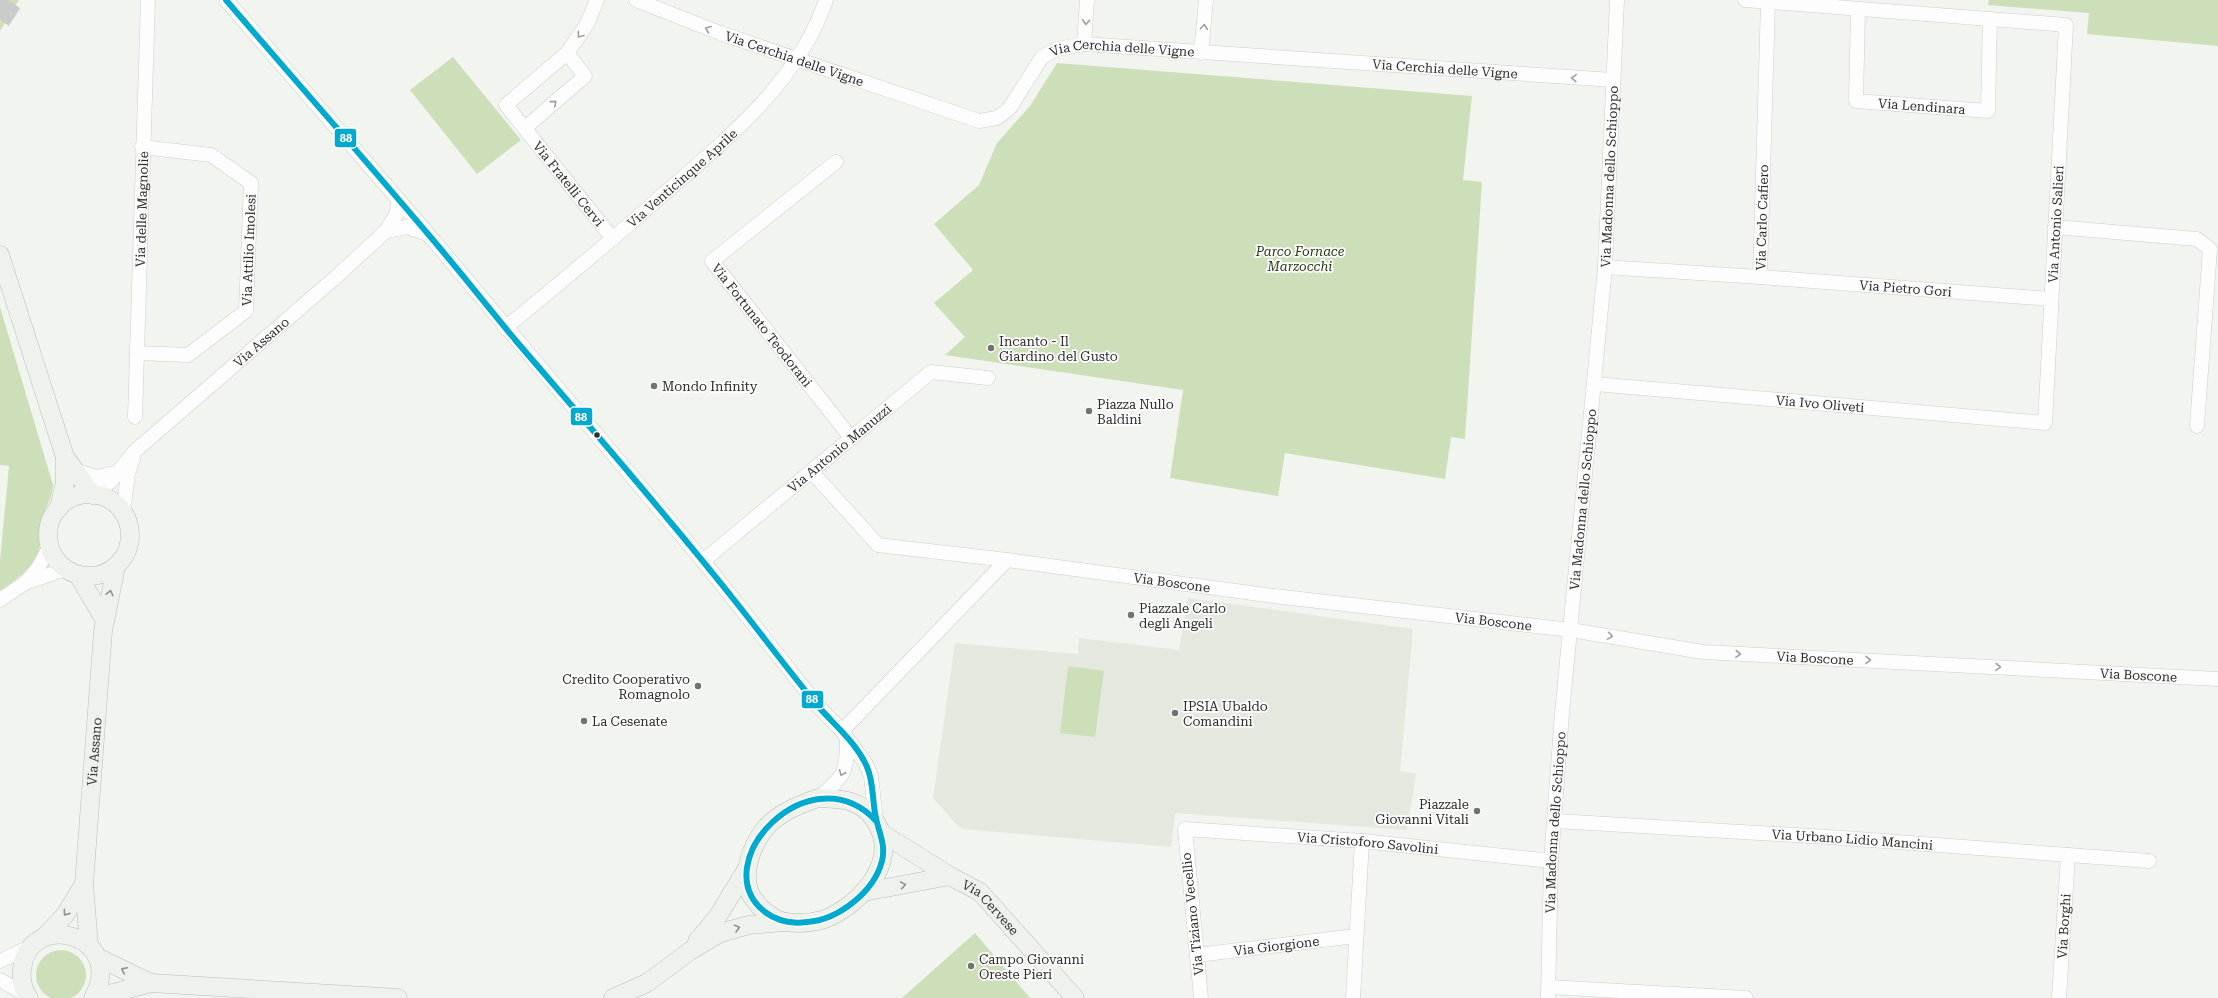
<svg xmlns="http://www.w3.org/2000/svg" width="2218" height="998" font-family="'Roboto Serif',serif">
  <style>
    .built { fill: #e4e8df }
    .green { fill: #cddfb9 }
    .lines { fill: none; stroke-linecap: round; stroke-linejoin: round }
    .highway-tunnel { stroke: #caccc9; stroke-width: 21; stroke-dasharray: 21 10; stroke-linecap: butt }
    .minor-casing { stroke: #cccecb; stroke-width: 15 }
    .major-casing { stroke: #b9beb3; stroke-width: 19 }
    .minor { stroke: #fdfdfd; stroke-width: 14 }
    .major { stroke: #eff2ec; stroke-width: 18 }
    .bus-1-casing { stroke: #fff; stroke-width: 9 }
    .bus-1 { stroke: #00a9ce; stroke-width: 6 }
    .oneway { stroke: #9f9f9e }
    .oneway2 { stroke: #8e908c }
    .poi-dot { fill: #717370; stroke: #fff; stroke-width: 1.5 }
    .bus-dot { fill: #2c2d2b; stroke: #fff; stroke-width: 1.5 }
    .labels { text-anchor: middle; stroke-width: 3.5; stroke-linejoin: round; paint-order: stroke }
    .street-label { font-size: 13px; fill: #2c2d2b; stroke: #fff }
    .park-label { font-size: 13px; font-style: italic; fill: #293814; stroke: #fff }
    .poi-label { font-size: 13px; fill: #2c2d2b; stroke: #fff; text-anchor: start }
    .line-badge { stroke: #fff; stroke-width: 1.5 }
    .badge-label { font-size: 11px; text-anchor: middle; font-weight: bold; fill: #fff }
  </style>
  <rect width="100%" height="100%" fill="#f2f4f0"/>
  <!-- built -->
  <path class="built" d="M1188,598L1413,629L1400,771L1416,774L1407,830L1175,813L1171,847L963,829L957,825L933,798L955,643L1078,654L1079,638L1179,650Z"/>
  <!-- green -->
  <path class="green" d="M0,0H19L0,31Z
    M1989,0H2218V46L2087,34L2089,13L1988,5Z
    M453,57L521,140L477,174L410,90Z
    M1057,63L1472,96L1463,180L1482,182L1465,439L1451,437L1445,479L1285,453L1278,496L1170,478L1183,390L945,355L965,337L934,303L973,270L934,224L979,185L997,143L1030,106Z
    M0,307L53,485C52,500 45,507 42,520C39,530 41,541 39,551C34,566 13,583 0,591V561L9,466L0,465Z
    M1068,666L1104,671L1095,737L1060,733Z
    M975,933L1030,998H902Z
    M36 975a25 25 0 1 1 50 0a25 25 0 1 1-50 0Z"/>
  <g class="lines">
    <!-- highway-tunnel -->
    <path class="highway-tunnel" d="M0,20L13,0"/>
    <!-- minor casing -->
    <g class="minor-casing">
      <g id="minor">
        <path d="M226,0L428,234L703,561L819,707L842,731L866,764L871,776L876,821"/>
        <path id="s1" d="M597,0L587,24L567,53L506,105L613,239"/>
        <path id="s2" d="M636,0L720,33L979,121L997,118L1009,109L1042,57L1057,49L1084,44L1613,80"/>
        <path id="s3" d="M1858,9L1856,101L1988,111L1990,19"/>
        <path d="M1084,44L1087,0"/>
        <path d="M1201,53L1206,0"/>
        <path d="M525,128L585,76L567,53"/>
        <path id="s4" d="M836,162L712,261L851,438"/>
        <path d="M2055,227L2197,239L2210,249L2197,426"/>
        <path d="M386,231L397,213L398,199"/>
        <path id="s5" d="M1605,267L1760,277L1768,2"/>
        <path id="s6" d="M1760,277L2051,299"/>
        <path id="s7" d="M505,328C559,284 613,239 665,193C728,138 799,81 826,0"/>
        <path id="s8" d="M137,353L188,355L246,311L251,183L211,155L142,147"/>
        <path id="s9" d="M1595,384L2045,423L2066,25L1745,0"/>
        <path id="s10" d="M135,417L148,0"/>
        <path d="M74,470L96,477L119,472"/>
        <path d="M811,471L878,545L1007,560"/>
        <path id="s11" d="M93,495L110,482L135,451L336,277L386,231L407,227L427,234"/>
        <path d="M123,512L128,474L133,459"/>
        <path id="s12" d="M703,561L931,372L988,378"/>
        <path d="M25,583L38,568L50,546"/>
        <path d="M0,600L25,583L66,569"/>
        <path id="s13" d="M842,731L1007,560L1274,596L1571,630L1703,652L2218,679"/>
        <path d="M818,798C844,777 847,773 847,739"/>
        <path id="s14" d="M1556,821L1844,838L2149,861"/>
        <path id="s15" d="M1197,955L1356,936"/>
        <path d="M0,961L32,946"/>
        <path d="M0,980L27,995"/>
        <path d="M1548,987L1746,998"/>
        <path id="s16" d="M1201,998L1185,829L1362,841L1551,861"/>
        <path d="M1353,998L1362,841"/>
        <path id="s17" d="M1548,998L1551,861L1562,713L1605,267L1617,0"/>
        <path id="s18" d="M2059,998L2068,855"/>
      </g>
    </g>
    <!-- major casing -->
    <g class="major-casing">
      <g id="major">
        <path d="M0,255L65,457L93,495"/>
        <circle cx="89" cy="535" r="41"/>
        <path d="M59,508L65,482V457"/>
        <path d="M78,575L104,619"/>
        <path d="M818,798C830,799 843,798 854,803C865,807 874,817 879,828C897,865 858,906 825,919C812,923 799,924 786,922C777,921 766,913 760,907C757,903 753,899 751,895C741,874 751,847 764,830C777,813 799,805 818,798Z"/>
        <path id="s19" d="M883,834L950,876L980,892L1075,998"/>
        <path d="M864,892L950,876"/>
        <path d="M43,938L65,915L84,884"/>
        <path d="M697,941L718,916L746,870"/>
        <path id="s20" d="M89,946L84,884L103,631L116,567"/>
        <path d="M97,957L151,983"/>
        <path d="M29,998C23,990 21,979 22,969C29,908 128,935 93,998"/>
        <path d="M94,998L151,983L398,998"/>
        <path d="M613,998L647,983L690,951L720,933L749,925L783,922"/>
      </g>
    </g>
    <!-- minor -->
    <use href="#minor" class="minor"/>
    <!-- major -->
    <use href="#major" class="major"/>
    <!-- bus-1 casing -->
    <g class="bus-1-casing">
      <path id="bus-1" d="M226,0C293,78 361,155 428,234C458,269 487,306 517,342C590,427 665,513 735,601C762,635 789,671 817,705C834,725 857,743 867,767C874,783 872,801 876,818C879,833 886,845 882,861C874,892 838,920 807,922C792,924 777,921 765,912C703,863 811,751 876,821"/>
    </g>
    <!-- bus-1 -->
    <use href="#bus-1" class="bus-1"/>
  </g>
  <!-- one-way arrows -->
  <defs><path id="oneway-chevron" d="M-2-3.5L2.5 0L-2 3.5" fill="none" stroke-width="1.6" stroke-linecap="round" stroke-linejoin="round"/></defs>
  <g class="oneway">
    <use href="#oneway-chevron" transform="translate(1086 22) rotate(94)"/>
    <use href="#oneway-chevron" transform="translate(1204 27) rotate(-85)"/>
    <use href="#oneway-chevron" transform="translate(708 29) rotate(-158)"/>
    <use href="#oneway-chevron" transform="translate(580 35) rotate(126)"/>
    <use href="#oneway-chevron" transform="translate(1574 78) rotate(-176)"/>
    <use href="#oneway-chevron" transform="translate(554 103) rotate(-41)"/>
    <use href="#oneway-chevron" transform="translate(1610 636) rotate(9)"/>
    <use href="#oneway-chevron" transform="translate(1738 654) rotate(3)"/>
    <use href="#oneway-chevron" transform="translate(1868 660) rotate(3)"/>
    <use href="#oneway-chevron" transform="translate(1998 667) rotate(3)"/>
    <use href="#oneway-chevron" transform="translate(842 773) rotate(113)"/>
  </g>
  <g class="oneway2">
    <use href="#oneway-chevron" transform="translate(110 593) rotate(-77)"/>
    <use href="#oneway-chevron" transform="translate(903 885) rotate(-10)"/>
    <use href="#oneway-chevron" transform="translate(66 913) rotate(125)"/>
    <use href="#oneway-chevron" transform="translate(737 928) rotate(-15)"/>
    <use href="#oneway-chevron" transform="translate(124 970) rotate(-154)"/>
  </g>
  <!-- markers -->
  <g class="poi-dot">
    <circle cx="991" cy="348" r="4"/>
    <circle cx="654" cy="386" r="4"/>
    <circle cx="1089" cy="411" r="4"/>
    <circle cx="1131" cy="615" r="4"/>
    <circle cx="698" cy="686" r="4"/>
    <circle cx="1175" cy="713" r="4"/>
    <circle cx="584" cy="721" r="4"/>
    <circle cx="1477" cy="811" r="4"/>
    <circle cx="971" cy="966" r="4"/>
  </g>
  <circle class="bus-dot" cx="597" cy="435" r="3.5"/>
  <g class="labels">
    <!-- street labels -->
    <g class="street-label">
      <text dy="5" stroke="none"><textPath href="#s2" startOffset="541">Via Cerchia delle Vigne</textPath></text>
      <text dy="5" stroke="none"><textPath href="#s2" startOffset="169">Via Cerchia delle Vigne</textPath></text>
      <text dy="5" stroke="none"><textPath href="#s2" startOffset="865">Via Cerchia delle Vigne</textPath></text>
      <text dy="5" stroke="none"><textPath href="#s3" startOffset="158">Via Lendinara</textPath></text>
      <text dy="5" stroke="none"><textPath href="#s17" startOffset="824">Via Madonna dello Schioppo</textPath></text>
      <text dy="5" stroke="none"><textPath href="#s7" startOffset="232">Via Venticinque Aprile</textPath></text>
      <text dy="5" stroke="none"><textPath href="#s1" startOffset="242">Via Fratelli Cervi</textPath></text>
      <text dy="5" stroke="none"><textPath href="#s10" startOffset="208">Via delle Magnolie</textPath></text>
      <text dy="5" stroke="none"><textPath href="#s5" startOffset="215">Via Carlo Cafiero</textPath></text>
      <text dy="5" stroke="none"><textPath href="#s9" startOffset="651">Via Antonio Salieri</textPath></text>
      <text dy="5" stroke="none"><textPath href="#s8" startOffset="185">Via Attilio Imolesi</textPath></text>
      <text dy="5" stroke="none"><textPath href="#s6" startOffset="146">Via Pietro Gori</textPath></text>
      <text dy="5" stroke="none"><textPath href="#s4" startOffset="240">Via Fortunato Teodorani</textPath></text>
      <text dy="5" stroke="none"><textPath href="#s11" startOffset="228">Via Assano</textPath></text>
      <text dy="5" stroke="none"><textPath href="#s9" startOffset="226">Via Ivo Oliveti</textPath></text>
      <text dy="5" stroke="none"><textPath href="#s12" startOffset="177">Via Antonio Manuzzi</textPath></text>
      <text dy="5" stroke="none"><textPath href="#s17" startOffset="500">Via Madonna dello Schioppo</textPath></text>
      <text dy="5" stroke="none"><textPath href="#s13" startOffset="404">Via Boscone</textPath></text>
      <text dy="5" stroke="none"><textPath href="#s13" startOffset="728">Via Boscone</textPath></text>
      <text dy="5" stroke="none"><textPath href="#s13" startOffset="1052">Via Boscone</textPath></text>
      <text dy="5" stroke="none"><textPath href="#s13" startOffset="1376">Via Boscone</textPath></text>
      <text dy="5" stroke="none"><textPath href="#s20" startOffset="195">Via Assano</textPath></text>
      <text dy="5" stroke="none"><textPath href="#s17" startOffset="176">Via Madonna dello Schioppo</textPath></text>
      <text dy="5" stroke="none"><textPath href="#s14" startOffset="297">Via Urbano Lidio Mancini</textPath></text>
      <text dy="5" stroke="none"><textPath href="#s16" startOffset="353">Via Cristoforo Savolini</textPath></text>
      <text dy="5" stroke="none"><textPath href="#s19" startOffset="131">Via Cervese</textPath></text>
      <text transform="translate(1192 914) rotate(-96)" y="5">Via Tiziano Vecellio</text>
      <text dy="5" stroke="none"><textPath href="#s18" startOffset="72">Via Borghi</textPath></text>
      <text dy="5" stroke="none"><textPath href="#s15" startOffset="80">Via Giorgione</textPath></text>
    </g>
    <!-- park labels -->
    <g class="park-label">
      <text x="1300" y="256">Parco Fornace<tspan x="1300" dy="15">Marzocchi</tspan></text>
    </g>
    <!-- poi labels -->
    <g class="poi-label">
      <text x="999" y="346">Incanto - Il<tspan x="999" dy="15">Giardino del Gusto</tspan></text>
      <text x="662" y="391">Mondo Infinity</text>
      <text x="1097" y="409">Piazza Nullo<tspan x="1097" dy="15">Baldini</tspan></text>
      <text x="1139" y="613">Piazzale Carlo<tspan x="1139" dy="15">degli Angeli</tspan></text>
      <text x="690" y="684" text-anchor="end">Credito Cooperativo<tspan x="690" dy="15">Romagnolo</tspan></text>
      <text x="1183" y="711">IPSIA Ubaldo<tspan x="1183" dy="15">Comandini</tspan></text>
      <text x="592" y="726">La Cesenate</text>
      <text x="1469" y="809" text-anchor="end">Piazzale<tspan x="1469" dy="15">Giovanni Vitali</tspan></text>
      <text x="979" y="964">Campo Giovanni<tspan x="979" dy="15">Oreste Pieri</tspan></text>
    </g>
  </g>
  <g class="line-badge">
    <rect x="334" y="128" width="23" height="20" rx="4" fill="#00a9ce"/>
    <rect x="570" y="407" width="23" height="19" rx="4" fill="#00a9ce"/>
    <rect x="801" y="690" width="23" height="19" rx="4" fill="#00a9ce"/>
  </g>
  <g class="badge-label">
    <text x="346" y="142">88</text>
    <text x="581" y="421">88</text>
    <text x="812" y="703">88</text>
  </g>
</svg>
